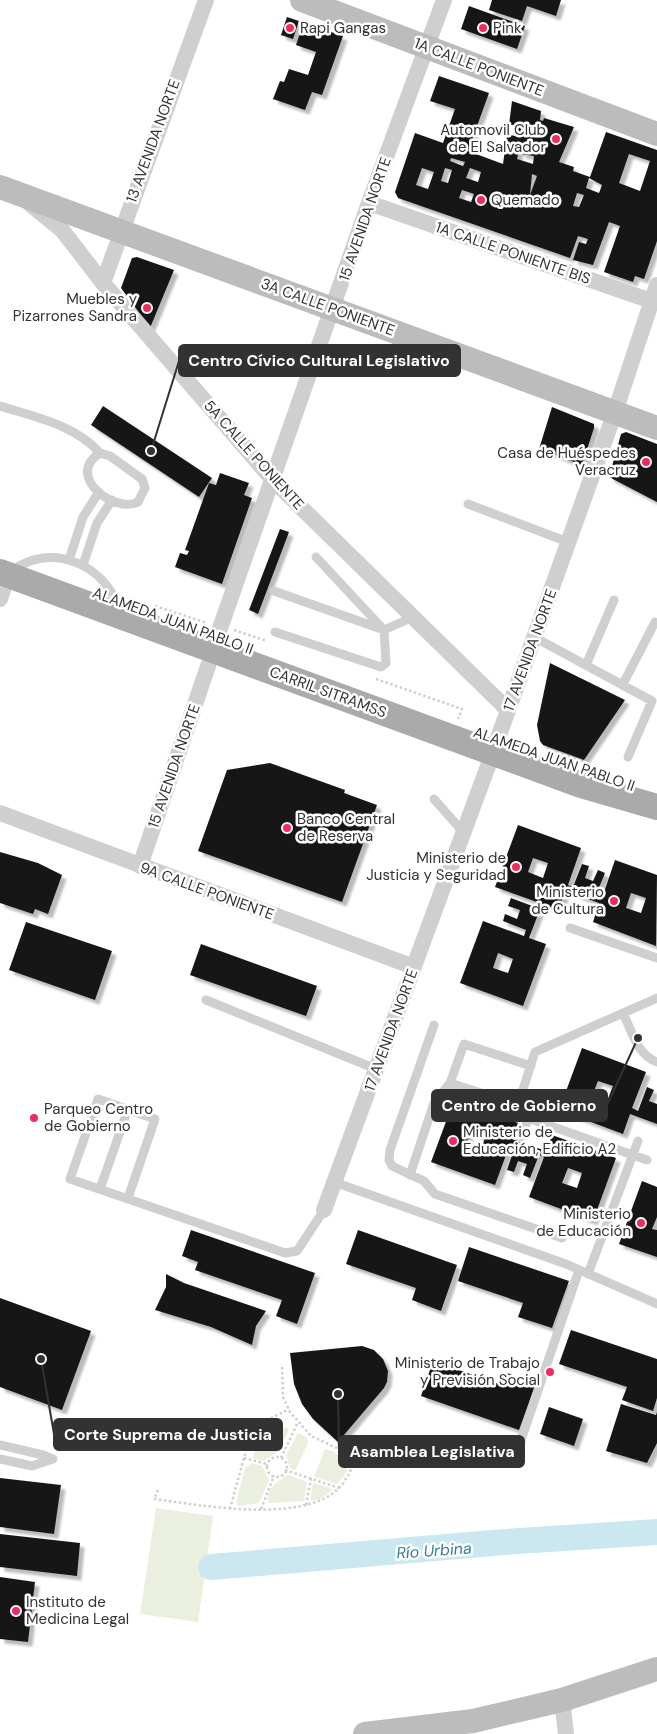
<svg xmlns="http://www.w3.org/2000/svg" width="657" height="1734" font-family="'DM Sans',sans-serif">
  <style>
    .green { fill: #ebefdf }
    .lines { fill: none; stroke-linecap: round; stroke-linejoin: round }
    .river { stroke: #cbe8f0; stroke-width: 26 }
    .building { fill: #191919; fill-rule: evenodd; filter: url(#shadow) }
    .path { stroke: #cfcfcf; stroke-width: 2.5; stroke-dasharray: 2.5 2.5; stroke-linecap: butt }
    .lane { stroke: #cfcfcf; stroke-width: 9 }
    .street { stroke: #cfcfcf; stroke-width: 16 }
    .secondary { stroke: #bcbcbc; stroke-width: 24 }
    .primary { stroke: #aaa; stroke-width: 26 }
    .poi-dot { fill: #f32a5f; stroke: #fff; stroke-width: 2 }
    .labels { text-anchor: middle; stroke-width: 5; stroke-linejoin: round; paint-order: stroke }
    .poi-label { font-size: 15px; fill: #323232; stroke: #fff; text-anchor: start }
    .street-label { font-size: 15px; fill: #323232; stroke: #fff }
    .water-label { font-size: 16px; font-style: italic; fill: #347c8e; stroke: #fff }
    .leader { fill: none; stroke: #323232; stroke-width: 2 }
    .callout-dot { fill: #323232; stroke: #fff; stroke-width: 2 }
    .callout { fill: #323232; stroke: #323232; stroke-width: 2 }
    .callout-label { font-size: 16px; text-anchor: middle; font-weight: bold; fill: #fff }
  </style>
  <defs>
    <filter id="shadow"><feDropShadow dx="4.5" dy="4.5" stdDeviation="1" flood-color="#0004"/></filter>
  </defs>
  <rect width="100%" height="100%" fill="#fff"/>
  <!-- green -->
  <path class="green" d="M286,1427L289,1430L279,1451L263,1461L253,1458L255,1451Z
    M298,1433L307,1438L308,1443L296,1469L293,1470L290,1468L286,1455Z
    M325,1449L333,1451L346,1463L347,1472L337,1484L314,1477Z
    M252,1463L262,1466L269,1480L259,1503L238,1506L236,1503L245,1468Z
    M288,1475L307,1482L304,1501L269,1503C264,1489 279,1481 288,1475Z
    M313,1483L330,1488L332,1490L320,1499L310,1501Z
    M156,1508L213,1516L198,1622L140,1614Z"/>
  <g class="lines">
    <!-- river -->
    <path class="river" d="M211,1567L505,1542L657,1532"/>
  </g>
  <!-- building -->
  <path class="building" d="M492,0H561L556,16L527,6L522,21L489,10Z
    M469,6L525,26L517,49L461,29Z
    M287,17L299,21L293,39L281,35Z
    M314,26L343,36L322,95L312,92L305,110L273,99L280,81L284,82L289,69L308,75L316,52L296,45L300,33L310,36Z
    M439,76L489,93L468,151L503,164L507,135L518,136V125H509L512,101L541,111L540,120L543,121L544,118L574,127L559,162L574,167L573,171L590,177L606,132L657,150V241L644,279L635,276L633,282L604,272L620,226L609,222L593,265L573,260L579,242L586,244L588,239L578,236L570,258L398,198L395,192L415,133L443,143L455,109L430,101ZM519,151H522L521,154L534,156L533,164L517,159ZM629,154L650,161L640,191L619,183ZM451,158L465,162L463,166L450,161ZM422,168L434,172L428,189L416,185ZM445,168L452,170L448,183L441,181ZM470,168L481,172L478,182L466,178ZM532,174L537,176L530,195ZM589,178L602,185L599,193L586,188ZM462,190L474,194L471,202L459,198ZM577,193L584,195L579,207L573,206ZM534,196L561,205L533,201Z
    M137,257L174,270L150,328L121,288L132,258Z
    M103,406L212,478L199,497L91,425Z
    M552,407L594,424V428L582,465L539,449Z
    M626,432L657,444V502L609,477L621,434Z
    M220,473L249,483L244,495L252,498L222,584L175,567L180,553L187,555L189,551L185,550L209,483L216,485Z
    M280,529L289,532L258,614L249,610Z
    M550,663L625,700L584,760L543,745L540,741L537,725Z
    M270,763L345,790L344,793L377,805L342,902L198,851L227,770Z
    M518,825L581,848L568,885L573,887L582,864L589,866L585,878L593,881L598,870L605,873L596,895L602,898L615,860L657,875L656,946L593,922L599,903L566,891L558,910L542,904L529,938L546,944L523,1006L460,983L483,921L524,936L526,930L503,921L505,914L517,919L520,910L508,906L511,898L535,907L537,902L495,887ZM533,858L548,863L543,878L528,872ZM631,893L646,898L641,913L626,908ZM498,953L513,959L508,973L493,968Z
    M0,852L38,863L62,875L48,914L35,909L33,914L0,903Z
    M26,922L112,951L95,1000L9,970Z
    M201,944L317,986L306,1016L190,975Z
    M582,1048L646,1072L632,1108L638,1111L647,1087L654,1090L649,1101L657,1104V1124L630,1114L623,1134L559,1110ZM598,1081L613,1086L607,1101L592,1096Z
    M454,1100L518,1123L512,1139L546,1151L552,1135L616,1158L593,1221L529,1197L544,1157L539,1155L530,1178L523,1175L527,1164L518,1161L514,1172L507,1170L515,1146L510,1144L495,1185L431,1162ZM470,1133L485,1138L480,1153L465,1147ZM568,1168L582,1173L577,1188L562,1183Z
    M642,1181L657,1187V1217L652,1229L657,1230V1257L619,1244Z
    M191,1230L315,1273L297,1324L276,1316L282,1300L195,1270L198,1262L182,1256Z
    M358,1230L457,1265L441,1311L412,1300L416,1288L346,1264Z
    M469,1247L569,1281L552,1328L518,1317L523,1303L458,1281Z
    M166,1274L184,1283L266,1311L256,1326L252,1345L211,1327L155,1310L166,1287Z
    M0,1298L91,1331L62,1410L0,1387Z
    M571,1330L657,1359V1398L653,1411L622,1400L627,1387L559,1364Z
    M362,1346L374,1350L383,1359L388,1371L387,1382L384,1388L338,1442L313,1419L302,1404L294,1384L290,1353Z
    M433,1361L502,1385L507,1373L536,1383L519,1430L421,1396Z
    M621,1404L656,1415L657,1412V1443L647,1463L606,1451Z
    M549,1407L583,1419L574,1446L540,1434Z
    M0,1478L61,1485L54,1534L0,1527Z
    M0,1534L80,1543L77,1576L0,1567Z
    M0,1577L35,1582L28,1642L0,1639Z"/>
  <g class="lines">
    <!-- path -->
    <path class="path" d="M155,606L207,623
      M234,630L267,641
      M376,679L462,709L458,719
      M267 1467a10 10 0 1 1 20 0a10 10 0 1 1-20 0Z
      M244,1458L267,1464
      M281,1458L298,1422
      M285,1470L339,1488
      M158,1490L154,1499C201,1505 313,1527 344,1482C348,1475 353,1470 351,1461L341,1450L311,1436L290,1412L283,1397L282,1364
      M306,1505L311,1478
      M230,1509L252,1428L289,1409
      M261,1509L274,1476"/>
    <!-- lane -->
    <path class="lane" d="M0,406C36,417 75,425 100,453
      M100,453L110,456L142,479L145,488L138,502C115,514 64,476 100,453Z
      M468,504L568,542
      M69,560L83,517L99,492
      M83,565L97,523L112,500
      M19,566C56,546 99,564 116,601
      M274,591L384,630L413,617
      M275,632L381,667L386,663L384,630L316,557
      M534,637L652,701L628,757
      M586,665L614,600
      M623,684L655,622
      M434,799L464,833
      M570,928L657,958
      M206,1000L376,1069
      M623,1013C632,1031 637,1055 657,1062
      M434,1025L390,1150L389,1160L392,1166L424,1181L435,1194L562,1238
      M450,1083L518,1105L528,1118L647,1160
      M518,1105L535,1052L657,998
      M522,1137L528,1118
      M410,1175L434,1103L450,1083L464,1044L531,1066
      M334,1182L566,1264L657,1304
      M100,1189L128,1109
      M128,1198L155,1119L98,1099L70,1179L285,1253L297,1251L324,1210
      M588,1274L638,1141
      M0,1445L43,1455L53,1459L32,1466L0,1459
      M517,1452L579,1270"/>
    <!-- street -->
    <path class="street" d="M369,203L657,303
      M30,204L62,230L103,283L273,480L508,710
      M103,283L206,0
      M0,599L3,590
      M217,637L369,203L444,0
      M0,813L414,967
      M140,866L208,666
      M324,1210L488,766L615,412L657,285
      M562,1700L566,1734"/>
    <!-- secondary -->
    <path class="secondary" d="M302,0L657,134
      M0,187L657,428
      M365,1734L473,1721L562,1700L657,1669"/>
    <!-- primary -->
    <path class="primary" d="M0,572L581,785L657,807"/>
  </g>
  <!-- markers -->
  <g class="poi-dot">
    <circle cx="290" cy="28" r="5"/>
    <circle cx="483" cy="28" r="5"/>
    <circle cx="556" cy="139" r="5"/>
    <circle cx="481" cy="200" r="5"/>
    <circle cx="147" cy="308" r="5"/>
    <circle cx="646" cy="462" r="5"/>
    <circle cx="287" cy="828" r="5"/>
    <circle cx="516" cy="867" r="5"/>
    <circle cx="614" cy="901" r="5"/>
    <circle cx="34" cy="1118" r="5"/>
    <circle cx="453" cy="1141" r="5"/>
    <circle cx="641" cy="1223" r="5"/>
    <circle cx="550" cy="1372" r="5"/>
    <circle cx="16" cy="1611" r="5"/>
  </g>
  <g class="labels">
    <!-- poi labels -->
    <g class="poi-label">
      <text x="300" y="33">Rapi Gangas</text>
      <text x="493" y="33">Pink</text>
      <text x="546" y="135" text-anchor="end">Automovil Club<tspan x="546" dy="17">de El Salvador</tspan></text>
      <text x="491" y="205">Quemado</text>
      <text x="137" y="304" text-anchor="end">Muebles y<tspan x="137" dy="17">Pizarrones Sandra</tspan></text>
      <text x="636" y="458" text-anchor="end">Casa de Huéspedes<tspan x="636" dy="17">Veracruz</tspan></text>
      <text x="297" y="824">Banco Central<tspan x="297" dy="17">de Reserva</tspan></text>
      <text x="506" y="863" text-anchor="end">Ministerio de<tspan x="506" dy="17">Justicia y Seguridad</tspan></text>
      <text x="604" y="897" text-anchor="end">Ministerio<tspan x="604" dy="17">de Cultura</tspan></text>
      <text x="44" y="1114">Parqueo Centro<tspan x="44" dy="17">de Gobierno</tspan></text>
      <text x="463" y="1137">Ministerio de<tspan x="463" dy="17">Educación, Edificio A2</tspan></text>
      <text x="631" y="1219" text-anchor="end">Ministerio<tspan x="631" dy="17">de Educación</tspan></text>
      <text x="540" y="1368" text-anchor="end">Ministerio de Trabajo<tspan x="540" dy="17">y Previsión Social</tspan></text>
      <text x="26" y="1607">Instituto de<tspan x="26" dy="17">Medicina Legal</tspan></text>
    </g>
    <!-- street labels -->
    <g class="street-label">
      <text transform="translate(479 67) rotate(21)" y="5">1A CALLE PONIENTE</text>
      <text transform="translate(153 141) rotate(-70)" y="5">13 AVENIDA NORTE</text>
      <text transform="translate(365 219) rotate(-71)" y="5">15 AVENIDA NORTE</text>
      <text transform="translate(513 253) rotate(19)" y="5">1A CALLE PONIENTE BIS</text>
      <text transform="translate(328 307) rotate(20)" y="5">3A CALLE PONIENTE</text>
      <text transform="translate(254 455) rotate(48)" y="5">5A CALLE PONIENTE</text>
      <text transform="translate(173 621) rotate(20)" y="5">ALAMEDA JUAN PABLO II</text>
      <text transform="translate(530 650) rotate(-70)" y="5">17 AVENIDA NORTE</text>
      <text transform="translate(328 692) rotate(20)" y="5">CARRIL SITRAMSS</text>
      <text transform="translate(554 759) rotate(19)" y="5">ALAMEDA JUAN PABLO II</text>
      <text transform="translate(174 766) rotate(-71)" y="5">15 AVENIDA NORTE</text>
      <text transform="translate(207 891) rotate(20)" y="5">9A CALLE PONIENTE</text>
      <text transform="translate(391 1030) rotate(-70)" y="5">17 AVENIDA NORTE</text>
    </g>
    <!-- water labels -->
    <g class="water-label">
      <text transform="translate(434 1550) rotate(-4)" y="6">Río Urbina</text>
    </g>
  </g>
  <!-- callouts -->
  <path class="leader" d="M151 451L179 361M638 1038L607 1105M41 1359L54 1434M338 1394L339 1451"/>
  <g class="callout-dot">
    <circle cx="151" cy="451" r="5"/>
    <circle cx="638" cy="1038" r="5"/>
    <circle cx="41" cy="1359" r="5"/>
    <circle cx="338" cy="1394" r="5"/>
  </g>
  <g class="callout">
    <rect x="179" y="345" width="281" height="31" rx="5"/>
    <rect x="432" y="1090" width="175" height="31" rx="5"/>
    <rect x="54" y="1419" width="228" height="31" rx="5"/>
    <rect x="339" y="1436" width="185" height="31" rx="5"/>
  </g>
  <g class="callout-label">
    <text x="319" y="366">Centro Cívico Cultural Legislativo</text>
    <text x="519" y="1111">Centro de Gobierno</text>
    <text x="168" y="1440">Corte Suprema de Justicia</text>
    <text x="432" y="1457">Asamblea Legislativa</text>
  </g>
</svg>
